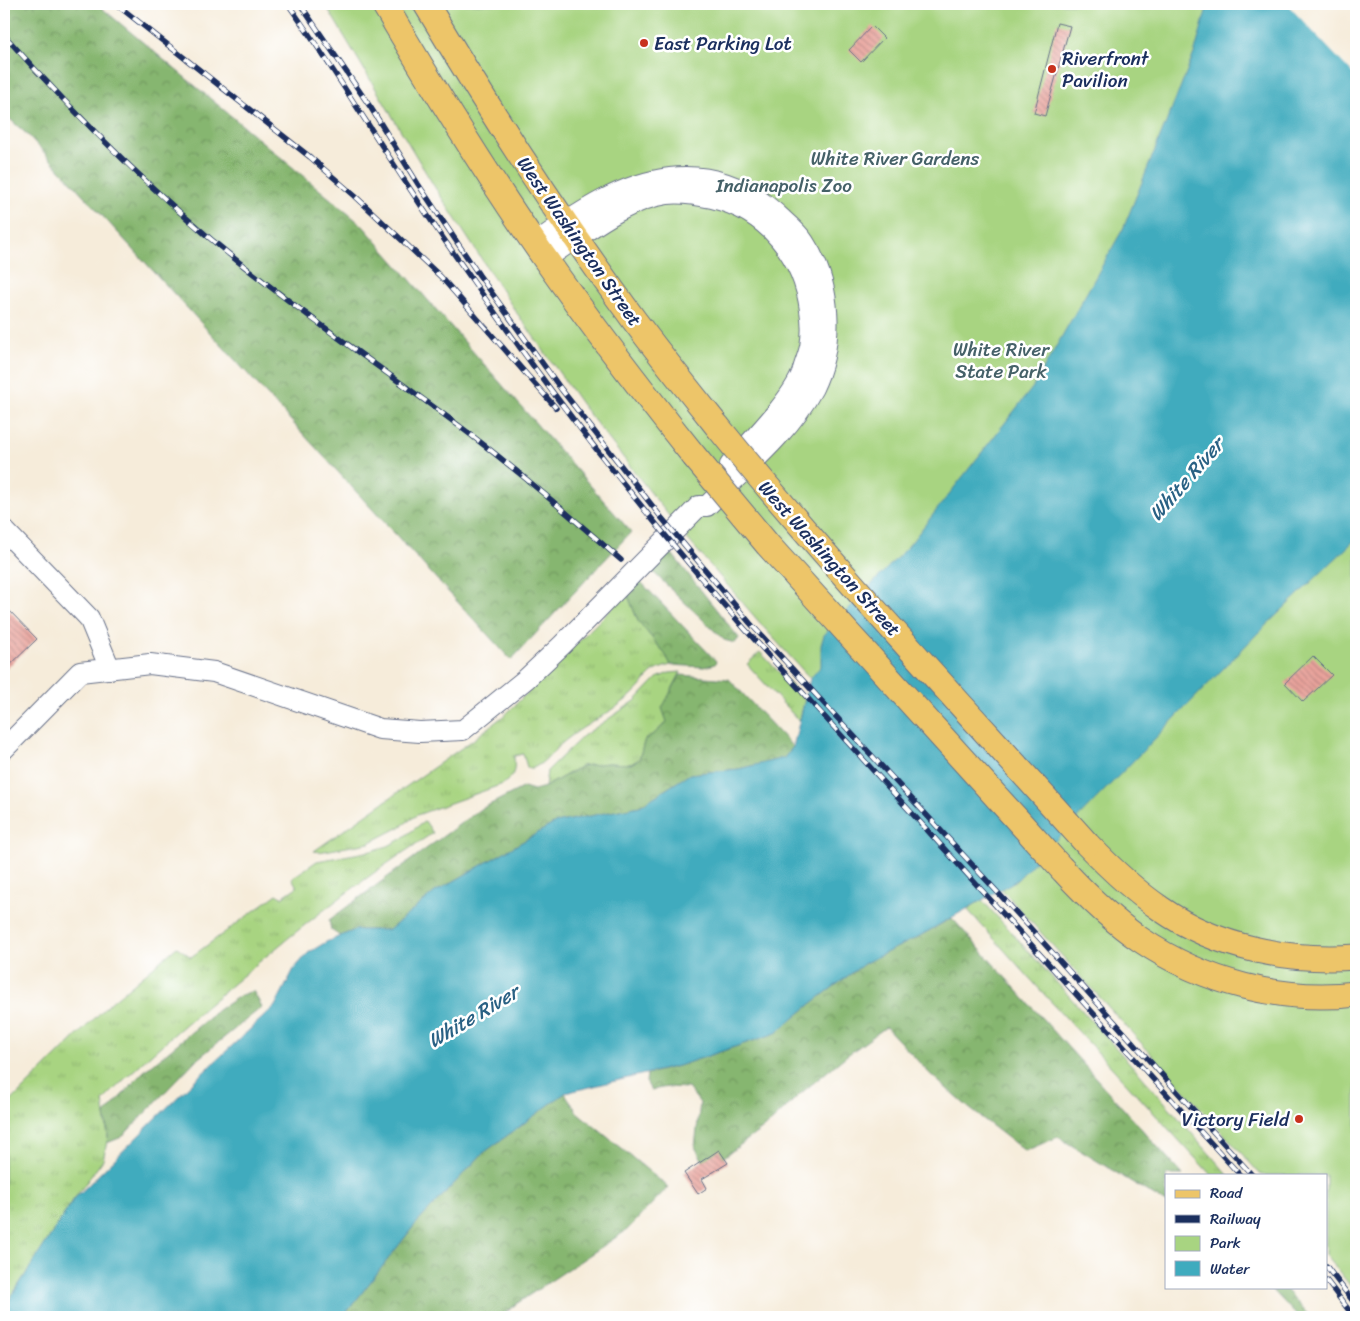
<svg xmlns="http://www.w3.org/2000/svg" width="1360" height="1321" font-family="Sriracha,sans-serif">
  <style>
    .grass { fill: url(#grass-tufts); stroke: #628270 }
    .forest { fill: url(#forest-crowns); stroke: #507266 }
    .green { fill: #a8d481; stroke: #628270 }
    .water { fill: #3fabbe; stroke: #2d6d8e }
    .pier { fill: #f6ecda }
    .building { fill: url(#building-back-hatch) }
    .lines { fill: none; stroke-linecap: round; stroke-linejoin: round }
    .minor-casing { stroke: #687189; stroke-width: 22 }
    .major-casing { stroke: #687189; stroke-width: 27 }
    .minor { stroke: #fff; stroke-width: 20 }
    .major { stroke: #edc569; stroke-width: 25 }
    .rail-casing { stroke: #1b2f5e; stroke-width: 5.5 }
    .rail { stroke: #fff; stroke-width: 4; stroke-dasharray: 11; stroke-linecap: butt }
    .major-bridge-casing { stroke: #687189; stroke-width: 27; stroke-linecap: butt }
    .major-bridge { stroke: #edc569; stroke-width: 25 }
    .poi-dot { fill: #c8321e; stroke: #fff; stroke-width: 2 }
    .labels { text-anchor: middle; stroke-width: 5; stroke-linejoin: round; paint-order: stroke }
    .poi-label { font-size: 19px; fill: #1b2f5e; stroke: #fff; text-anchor: start }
    .park-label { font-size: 19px; fill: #456168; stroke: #fff }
    .street-label { font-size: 19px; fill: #1b2f5e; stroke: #fff }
    .water-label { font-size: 20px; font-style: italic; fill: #296184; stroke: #fff }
  </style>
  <defs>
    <pattern id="grass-tufts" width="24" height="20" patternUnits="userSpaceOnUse" patternTransform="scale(1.25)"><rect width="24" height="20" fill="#a8d481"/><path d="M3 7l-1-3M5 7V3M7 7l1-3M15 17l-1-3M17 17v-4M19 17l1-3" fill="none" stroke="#90b672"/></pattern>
    <pattern id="forest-crowns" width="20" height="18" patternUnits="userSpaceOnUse" patternTransform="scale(1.25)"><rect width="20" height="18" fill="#86b66f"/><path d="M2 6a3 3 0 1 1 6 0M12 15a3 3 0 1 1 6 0" fill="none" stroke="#6d945e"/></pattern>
    <pattern id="building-back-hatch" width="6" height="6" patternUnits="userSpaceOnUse" patternTransform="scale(1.25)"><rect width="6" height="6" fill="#e9a39b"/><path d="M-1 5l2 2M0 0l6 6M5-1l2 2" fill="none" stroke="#bc8582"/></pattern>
  </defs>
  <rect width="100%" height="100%" fill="#fff"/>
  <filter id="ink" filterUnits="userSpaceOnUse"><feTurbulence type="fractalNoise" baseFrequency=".02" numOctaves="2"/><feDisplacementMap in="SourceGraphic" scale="10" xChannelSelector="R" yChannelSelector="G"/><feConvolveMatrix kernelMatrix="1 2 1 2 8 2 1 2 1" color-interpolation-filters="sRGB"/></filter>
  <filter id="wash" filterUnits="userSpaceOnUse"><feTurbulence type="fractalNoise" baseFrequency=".0096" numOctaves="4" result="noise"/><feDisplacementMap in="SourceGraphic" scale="20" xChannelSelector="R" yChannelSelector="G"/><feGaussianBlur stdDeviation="1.12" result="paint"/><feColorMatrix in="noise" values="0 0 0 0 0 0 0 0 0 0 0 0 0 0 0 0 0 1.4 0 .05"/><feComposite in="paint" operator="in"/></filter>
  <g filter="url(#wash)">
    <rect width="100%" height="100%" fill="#f6ecda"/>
    <!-- grass -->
    <path class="grass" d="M627,593L638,621L667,656L671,665C645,672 650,678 633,694C613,712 587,723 566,740C553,750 546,763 531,769L527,767L523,754L514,756C515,771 515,775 503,784L417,815L400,827L369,843L319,852L314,851L473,740L507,713Z
      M760,652L805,700L799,721L747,664Z
      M681,672L670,693L667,722L655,733L645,739L639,759L631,764L608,763L582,766L545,787L547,771L583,736L635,701L657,678L669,673Z
      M425,821L433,833C353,884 278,945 207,1006C171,1037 135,1067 103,1101L108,1137L103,1160L74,1199L4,1308V1108L109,1004L177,947L191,957L277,894L282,897L297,887L292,878L317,861L371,851L388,846L401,839Z
      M982,900L1155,1091L1228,1175H1211L1043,993L967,909Z"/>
    <!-- forest -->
    <path class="forest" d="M4,4H97L363,226L631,532L511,660L29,136L4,114Z
      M669,550L739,638L735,643L724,640L650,569Z
      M640,581L716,661L715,664L704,667L671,665L665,654L638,621L627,593Z
      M680,675L729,679L793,747L784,758L739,769L690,774L640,806L555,823L435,892L389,930H355L340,936L331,930L329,920L479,810L524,787L534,790L545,787L582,766L608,763L631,764L639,759L645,739L655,733L667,722L662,708Z
      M952,918L1183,1175H1166V1203L1058,1137L1025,1151L969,1108L930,1074L886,1027L846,1056L800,1094L770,1123L724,1157L703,1161L695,1147L700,1103L688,1088L668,1087L651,1090L646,1082L647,1074L678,1066L776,1033L812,1003L865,963L916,938Z
      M253,991L262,1007L195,1061L122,1137L107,1143L108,1136L105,1114L143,1072L183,1039L218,1010L241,995Z
      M565,1093L577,1112L668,1187L627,1230L516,1304L501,1317H343L413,1227L482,1154Z
      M1270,1287H1284L1310,1317H1298Z"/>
    <!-- green -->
    <path class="green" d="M325,4H1356V1293L1326,1255V1175H1261L767,631L684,535L582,405L514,309L434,186Z"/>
    <!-- water -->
    <path class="water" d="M1208,4H1356V539L1258,633L1017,880L916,938L865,963L812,1003L776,1033L678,1066L565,1093L482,1154L413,1227L343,1317H4V1308L74,1199L194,1081L275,1006L294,969L308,953L326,942L355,930H389L435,892L555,823L640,806L690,774L739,769L784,758L793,747L810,679L821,666V645L824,635L910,544L1033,387L1123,229L1195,51Z"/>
    <!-- pier -->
    <path class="pier" d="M1287,4H1356V77Z"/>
    <g id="blocks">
      <!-- building -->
      <path class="building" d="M1057,23L1070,26L1045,116L1034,113Z
        M872,26L884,38L861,62L849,50Z
        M4,605L37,639L4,671Z
        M1313,656L1332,675L1303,702L1285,683Z
        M719,1150L728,1163L702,1179L707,1188L698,1194L684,1173Z"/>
    </g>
  </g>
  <g filter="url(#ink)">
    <use href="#blocks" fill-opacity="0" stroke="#687189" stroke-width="1"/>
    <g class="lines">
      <!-- minor casing -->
      <g class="minor-casing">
        <path id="minor" d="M545,259C581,236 625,199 667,194C682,192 698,195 712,198C767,211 803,255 810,310C812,322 812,336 810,347C808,356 804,365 802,373C791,401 751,441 730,465
          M4,530L89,618L110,669
          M4,749L80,672L150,664L214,672L380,729L420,732L463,730L526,679L562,645L699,506H707C742,471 790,432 813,388C835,343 832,284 804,242C799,234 791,227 783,220C752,190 714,173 670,178C619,184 576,215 535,243"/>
      </g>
      <!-- major casing -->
      <g class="major-casing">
        <path id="major" d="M384,4C435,91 488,177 546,260C593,327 643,392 694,456
          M426,4C490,112 559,218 634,320C661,356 690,392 718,427
          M1087,844C1110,868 1133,890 1161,909C1217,948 1290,962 1356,957
          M1062,869C1086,895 1111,920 1141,940C1203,982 1282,1003 1356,994"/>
      </g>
      <!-- minor -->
      <use href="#minor" class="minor"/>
      <!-- major -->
      <use href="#major" class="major"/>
      <!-- rail casing -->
      <g class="rail-casing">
        <path id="rail" d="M116,4L310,157L355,196L441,277L556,408
          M288,4C333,67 373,134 416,198C437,230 459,261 480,291C561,409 650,520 744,628L1240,1175
          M300,4L371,108L418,184L479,275L561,389L661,517L750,623L1024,921L1252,1175
          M4,35C78,118 158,198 245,267C314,322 387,372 458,425C515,468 568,514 621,560
          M1326,1266L1356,1305
          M1326,1280L1354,1317"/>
      </g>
      <!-- rail -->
      <use href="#rail" class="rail"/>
      <!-- major-bridge casing -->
      <g class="major-bridge-casing">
        <path id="major-bridge" d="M718,427C835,571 963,706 1087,844
          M694,456L768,545L1062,869"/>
      </g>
      <!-- major-bridge -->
      <use href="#major-bridge" class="major-bridge"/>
    </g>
  </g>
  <!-- markers -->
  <g class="poi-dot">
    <circle cx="644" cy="43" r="5"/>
    <circle cx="1052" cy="69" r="5"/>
    <circle cx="1299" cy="1119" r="5"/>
  </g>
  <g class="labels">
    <!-- poi labels -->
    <g class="poi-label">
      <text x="654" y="50">East Parking Lot</text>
      <text x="1062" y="65">Riverfront<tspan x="1062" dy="22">Pavilion</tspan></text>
      <text x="1289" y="1126" text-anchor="end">Victory Field</text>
    </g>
    <!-- park labels -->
    <g class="park-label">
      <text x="895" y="165">White River Gardens</text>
      <text x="784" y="192">Indianapolis Zoo</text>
      <text x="1001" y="356">White River<tspan x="1001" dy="22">State Park</tspan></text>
    </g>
    <!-- street labels -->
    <g class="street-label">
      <text transform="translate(580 241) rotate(55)" y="7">West Washington Street</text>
      <text transform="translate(830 558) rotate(48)" y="7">West Washington Street</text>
    </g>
    <!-- water labels -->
    <g class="water-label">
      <text transform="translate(1186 479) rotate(-49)" y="7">White River</text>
      <text transform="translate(473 1016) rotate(-31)" y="7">White River</text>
    </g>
  </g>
  <!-- margin -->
  <rect width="1360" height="1321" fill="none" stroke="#fff" stroke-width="20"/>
  <!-- legend -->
  <rect x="1165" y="1174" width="162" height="115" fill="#ffffff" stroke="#a4acbf"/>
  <rect x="1175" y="1190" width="25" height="8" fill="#edc569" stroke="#a4acbf"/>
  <text x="1210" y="1198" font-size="15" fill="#1b2f5e">Road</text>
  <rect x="1175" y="1215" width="25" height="8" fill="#1b2f5e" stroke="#a4acbf"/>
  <text x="1210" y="1224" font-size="15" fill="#1b2f5e">Railway</text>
  <rect x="1175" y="1236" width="25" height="15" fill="#a8d481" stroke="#a4acbf"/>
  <text x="1210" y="1248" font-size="15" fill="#1b2f5e">Park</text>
  <rect x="1175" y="1261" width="25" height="15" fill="#3fabbe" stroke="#a4acbf"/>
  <text x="1210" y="1274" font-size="15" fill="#1b2f5e">Water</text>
</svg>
